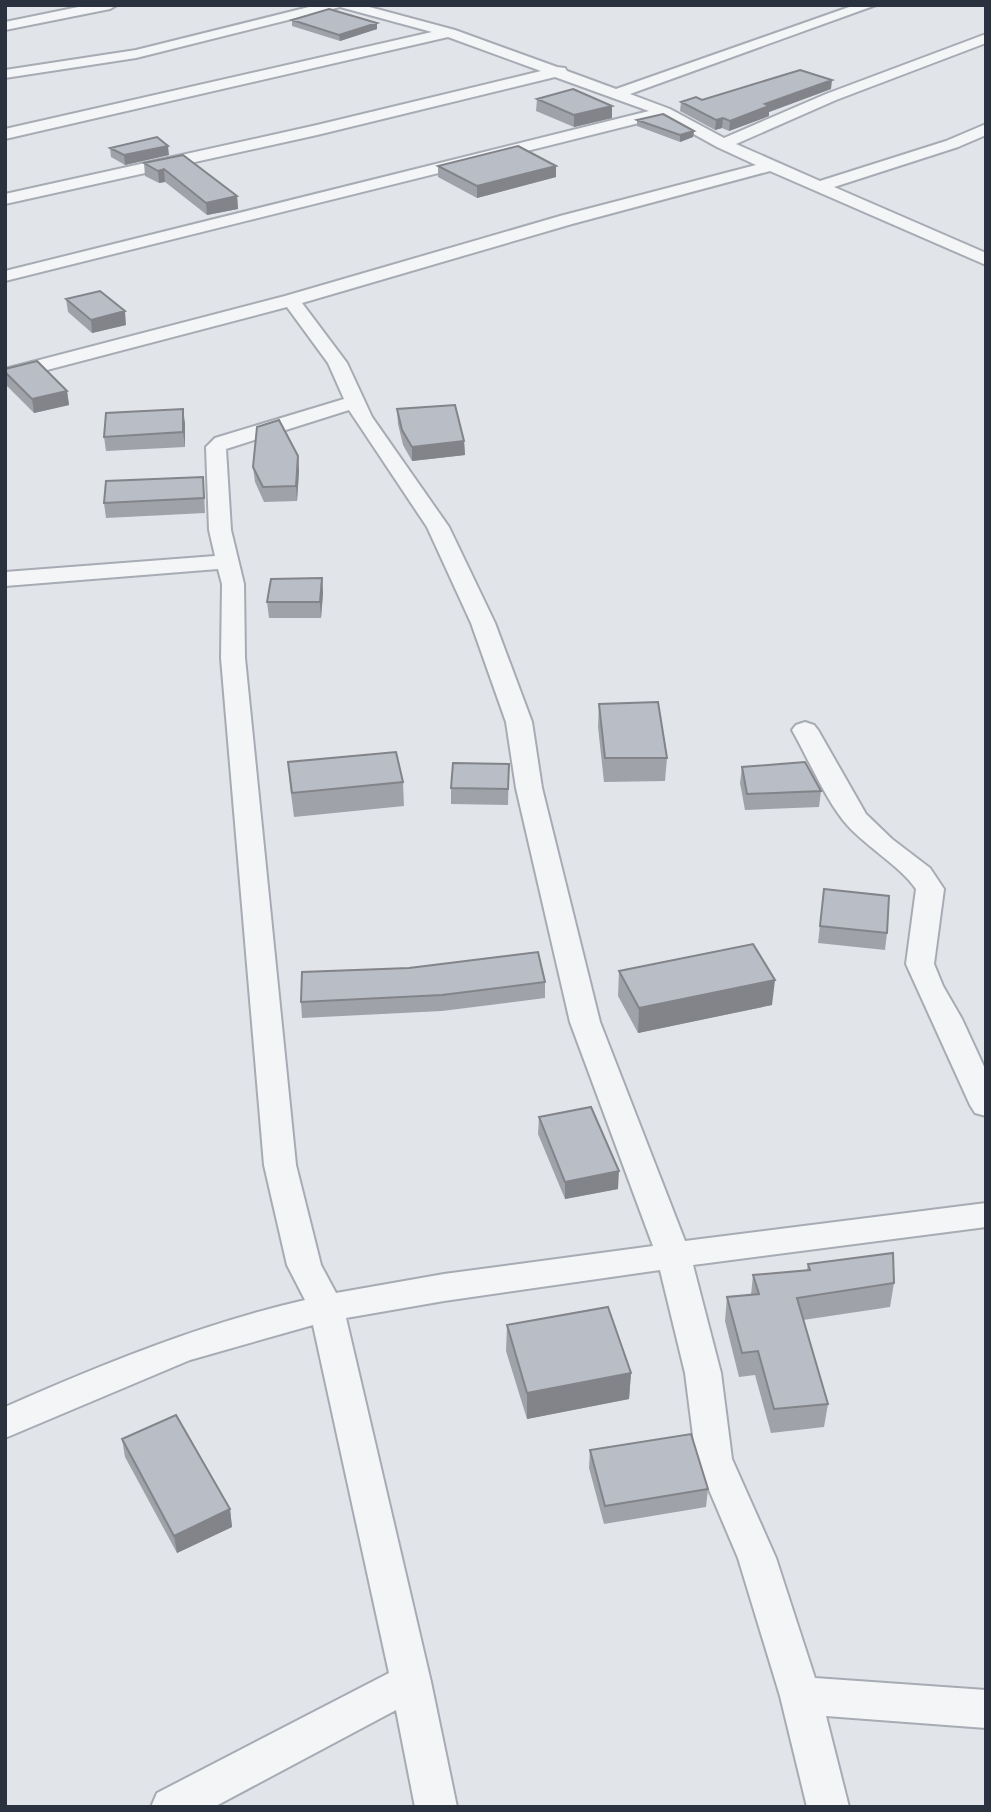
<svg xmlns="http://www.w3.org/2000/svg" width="991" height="1812" font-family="Mulish,sans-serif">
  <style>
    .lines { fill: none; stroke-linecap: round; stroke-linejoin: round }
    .street-casing { stroke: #a7abb3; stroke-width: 4 }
    .street { fill: #f4f5f7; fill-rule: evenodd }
    .wall { fill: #9fa3a9 }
    .shaded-wall { fill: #82848a }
    .building { fill: #b9bdc5; stroke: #82848a; stroke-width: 2 }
  </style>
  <rect width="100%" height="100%" fill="#e1e4e9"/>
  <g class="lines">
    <!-- street casing -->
    <g class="street-casing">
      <path id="street" d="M88,5H117L110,9L5,30V22Z
        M317,5H362L455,30L557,67L565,68L567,71L616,89L855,5H876L630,94L670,109L724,138L826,94L986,34V43L836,100L736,144L820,181L946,141L986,124V135L958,147L834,187L986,253V265L770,171L572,224L302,303L347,363L372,417L449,527L495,623L532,722L542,788L600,1022L685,1241L986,1203V1227L693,1265L721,1373L732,1459L776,1558L815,1678L986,1690V1728L826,1716L849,1807H807L780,1696L738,1558L696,1459L685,1373L660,1270L444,1301L346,1318L431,1682L457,1807H415L396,1710L214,1807H151L157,1793L389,1673L313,1325L190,1360L5,1438V1407C103,1364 201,1324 305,1300L287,1265L264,1165L221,658L222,584L218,569L5,586V572L215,556L209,530L206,447L215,438L344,399L328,363L287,307L5,381V369L285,296L560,216L756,165L717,147L663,117L5,281V271L649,111L555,77L317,135L5,204V194L317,125L541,71L448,37L5,139V129L432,32L340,7L136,58L5,78V70L136,50ZM349,410L427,527L471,623L506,722L516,788L570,1022L653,1246L444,1274L336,1293L321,1265L296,1165L245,658L244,584L231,530L226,449Z
        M805,722L814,725L818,730L866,814L892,839L930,868L944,889L934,964L943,986L962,1019L986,1071V1116L975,1113L970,1105L906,964L916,889C901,867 867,847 848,826C827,803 808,758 792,730L796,725Z"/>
    </g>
    <!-- street -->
    <use href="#street" class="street"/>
  </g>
  <!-- wall -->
  <path class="wall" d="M292,20L377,29L340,41L292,26Z
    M831,89L769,112V116L729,131L722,128L715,130L680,111L681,102Z
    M537,99L612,118L574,127L536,111Z
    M637,120L694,131L693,137L680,142L637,126Z
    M110,148L169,155L125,165L111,157Z
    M183,155L237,196L238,209L207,215L165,182L159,183L145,176L144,163Z
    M438,166H556V177L477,198L438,177Z
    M66,299L126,325L92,333L68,312Z
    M5,369L67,391L69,405L34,413L5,384Z
    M397,409L464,441L465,455L412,461L403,445L398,424Z
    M185,423V447L106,451L104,437Z
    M298,456L299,471L297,501L264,502L255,482L253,467Z
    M204,491L205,513L106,518L104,503Z
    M322,578L323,593L321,618H269L267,602Z
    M599,704L667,758L665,781L604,782L598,727Z
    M288,762L403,782L404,806L294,817L290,786Z
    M509,764L508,805L451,804V788Z
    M742,767L821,791L819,807L745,810L740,783Z
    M824,889L887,933L885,950L818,943Z
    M409,968L545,982V998L442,1011L302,1018L301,1002Z
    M619,971L772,1005L638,1033L618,996Z
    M539,1117L618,1189L565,1199L538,1134Z
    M808,1264L894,1283L890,1307L803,1320L828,1404L824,1427L771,1433L755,1375L739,1377L725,1321L727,1297L751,1295L753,1275L807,1270Z
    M507,1325L631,1373L629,1399L527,1419L506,1351Z
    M122,1439L230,1509L232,1527L177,1553L125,1457Z
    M590,1450L708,1489L706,1507L604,1524L589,1468Z"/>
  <!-- shaded-wall -->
  <path class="shaded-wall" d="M377,23V29L340,41L339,35Z
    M832,80L831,89L769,112V116L729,131L730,121L765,104Z
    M612,106V118L574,127V115Z
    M723,118L722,128L715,130L716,120Z
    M694,131L693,137L680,142V135Z
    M168,146L169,155L125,165L124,155Z
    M556,166V177L477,198V186Z
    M164,169L165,182L159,183L158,171Z
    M237,196L238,209L207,215L206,203Z
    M125,311L126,325L92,333L91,320Z
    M67,391L69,405L34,413L32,399Z
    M183,409L185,423V447L183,432Z
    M464,441L465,455L412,461V447Z
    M298,456L299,471L297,501L296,486Z
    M322,578L323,593L321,618L320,602Z
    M775,980L772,1005L638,1033L639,1008Z
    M619,1171L618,1189L565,1199V1182Z
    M631,1373L629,1399L527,1419V1393Z
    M230,1509L232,1527L177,1553L174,1536Z"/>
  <!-- building -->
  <path class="building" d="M329,9L377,23L339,35L292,20Z
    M800,70L832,80L765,104L769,106L730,121L723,118L716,120L681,102L696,97L702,100Z
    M573,89L612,106L574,115L537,99Z
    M663,114L694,131L680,135L637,120Z
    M157,137L168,146L124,155L110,148Z
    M518,146L556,166L477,186L438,166Z
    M183,155L237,196L206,203L164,169L158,171L144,163Z
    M100,291L125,311L91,320L66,299Z
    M37,361L67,391L32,399L5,372V369Z
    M455,405L464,441L412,447L402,430L397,409Z
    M183,409V432L104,437L106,413Z
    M279,420L298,456L296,486L263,487L253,467L257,427Z
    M203,477L204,498L104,503L106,481Z
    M322,578L320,602H267L271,579Z
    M658,702L667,758H605L599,704Z
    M396,752L403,782L292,793L288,762Z
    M805,762L821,791L747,794L742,767Z
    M453,763L509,764L508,789L451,788Z
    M824,889L889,896L887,933L820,926Z
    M753,944L775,980L639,1008L619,971Z
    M538,952L545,982L442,995L301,1002L302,972L409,968Z
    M591,1107L619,1171L565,1182L539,1117Z
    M893,1253L894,1283L797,1298L828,1404L774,1409L758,1351L742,1353L727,1297L759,1294L753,1275L810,1270L808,1264Z
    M608,1307L631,1373L527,1393L507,1325Z
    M176,1415L230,1509L174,1536L122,1439Z
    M691,1434L708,1489L605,1506L590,1450Z"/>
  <!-- border -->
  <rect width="991" height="1812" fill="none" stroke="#2b323f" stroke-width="14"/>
</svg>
